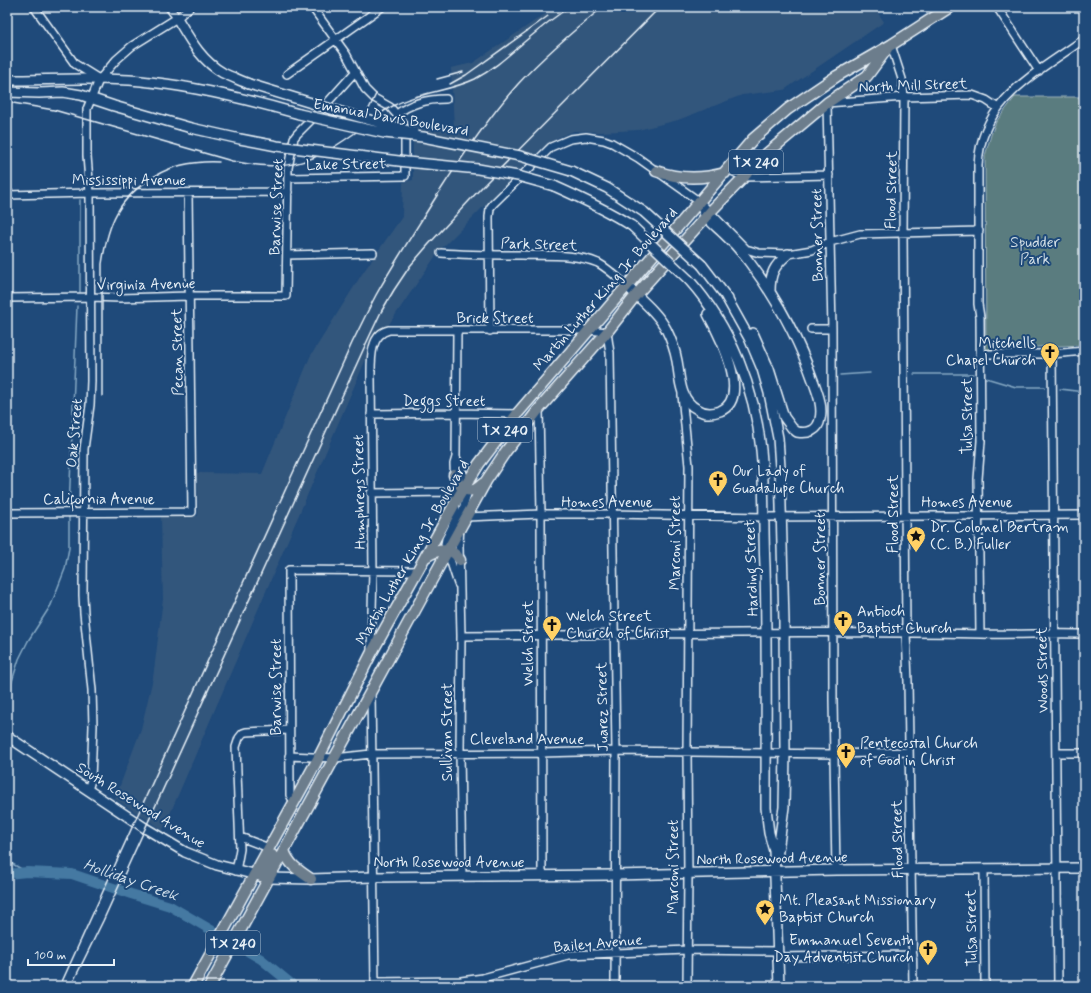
<svg xmlns="http://www.w3.org/2000/svg" width="1091" height="993" font-family="Mynerve,sans-serif">
  <style>
    .built { fill: #33567c }
    .green { fill: #5a7b7f; stroke: #a1b6bc }
    .lines { fill: none; stroke-linecap: round; stroke-linejoin: round }
    .stream { stroke: #86a9c4; stroke-width: 1.5 }
    .river { stroke: #4579a2; stroke-width: 10 }
    .street-casing { stroke: #e8f1f8; stroke-width: 10 }
    .secondary-casing { stroke: #e8f1f8; stroke-width: 12 }
    .primary-casing { stroke: #e8f1f8; stroke-width: 13 }
    .street { stroke: #1f4a7a; stroke-width: 7 }
    .secondary { stroke: #1f4a7a; stroke-width: 9 }
    .primary { stroke: #6c7d8c; stroke-width: 10 }
    .rail { stroke: #e8f1f8; stroke-width: 1.5 }
    .secondary-bridge-casing { stroke: #e8f1f8; stroke-width: 12; stroke-linecap: butt }
    .secondary-bridge { stroke: #1f4a7a; stroke-width: 9 }
    .labels { text-anchor: middle; stroke-width: 4; stroke-linejoin: round; paint-order: stroke }
    .shield { fill: #1f4a7a; stroke: #acbfd2; stroke-width: 1 }
    .shield-label { font-size: 14px; font-weight: bold; fill: #e8f1f8 }
    .street-label { font-size: 15px; fill: #e8f1f8; stroke: #1f4a7a }
    .park-label { font-size: 15px; fill: #d3dfe6; stroke: #1f4a7a }
    .poi-label { font-size: 15px; fill: #e8f1f8; stroke: #1f4a7a; text-anchor: start }
    .water-label { font-size: 16px; font-style: italic; fill: #d0dfeb; stroke: #1f4a7a }
  </style>
  <rect width="100%" height="100%" fill="#1f4a7a"/>
  <filter id="ink" filterUnits="userSpaceOnUse"><feTurbulence type="fractalNoise" baseFrequency=".025" numOctaves="2"/><feDisplacementMap in="SourceGraphic" scale="8" xChannelSelector="R" yChannelSelector="G"/><feConvolveMatrix kernelMatrix="1 2 1 2 8 2 1 2 1" color-interpolation-filters="sRGB"/></filter>
  <g filter="url(#ink)">
    <!-- built -->
    <path class="built" d="M555,7H874L884,22L784,90L742,95L678,120L638,130L599,132L574,131L559,137L541,149L439,251L387,327L378,331L163,830L115,799L141,729L153,678L163,599L161,516H198L197,473L262,474L310,357L362,274L402,217L403,182L413,180V126L454,127L451,68L473,63Z"/>
    <!-- green -->
    <path class="green" d="M1015,97H1084V345L986,349L985,156L991,135L996,122Z"/>
    <g class="lines">
      <!-- stream -->
      <path class="stream" d="M80,292V200
        M914,374H973
        M840,375L870,373
        M986,378L1016,387H1045
        M1060,389L1084,392
        M69,509L77,306
        M7,697L19,659L28,641L51,605L65,569L69,548V517
        M7,861L27,872"/>
      <!-- river -->
      <path class="river" d="M7,874L27,872L72,874L131,894L170,906L261,959L294,986"/>
      <!-- street casing -->
      <g class="street-casing">
        <path id="street" d="M34,7L75,64L99,79
          M169,7L177,18
          M997,7L1039,71
          M891,45L902,79L904,97L903,232L906,633L908,682L913,986
          M287,74L382,7
          M397,114C411,103 428,99 446,99
          M728,169L744,177L829,175
          M288,178L405,176V137L403,122L390,107L374,98L365,89L346,54L312,7
          M7,195L90,193L288,192
          M441,253C468,255 495,255 521,255C546,256 574,253 598,263C609,269 618,278 627,286
          M287,255L373,253
          M7,298L91,297L120,298L189,296H286L288,168L294,138L297,134L319,112L355,72
          M811,329H832
          M457,331L456,457L454,464L456,515L452,527L446,539L445,544L458,584
          M490,331L489,217L490,208L493,204L551,147L570,139L586,137L604,140L612,143L638,158L700,202L746,249L759,253L788,254L812,250L830,242L860,234L979,231
          M980,354H1052L1084,351
          M1052,354L1058,986
          M682,395L689,466L687,751L688,874L687,986
          M539,409L541,514L542,876
          M371,414L456,413L517,414
          M456,457L467,483L468,490L460,521L459,546L461,636L460,753L462,876
          M371,493L455,492
          M7,513L192,512L188,193
          M466,517L541,514H612L763,517L1084,515
          M980,634L978,479L981,441L980,317L978,304V165C981,99 1036,74 1084,39
          M461,636C634,635 807,630 981,634C1015,635 1050,633 1084,634
          M371,651L373,571L371,376C371,359 370,334 389,330H589L607,332L610,353L616,751L615,986
          M371,693L375,985
          M1057,753H1084
          M289,756L335,758L371,754L541,753L616,751L834,754L909,752
          M88,790L91,780L93,726L92,690L84,613L83,595L84,449L90,405L91,381L90,193L87,156V109L99,80L116,60L132,46L177,18L190,7
          M294,802L290,795L289,570L417,571
          M240,837L269,848
          M836,870L833,700L832,329L827,103L904,97L972,95L986,100L998,108
          M984,870L985,986
          M236,871L240,849L236,747L239,738L243,733L246,732L289,730
          M778,957L913,955
          M375,982L461,981L483,978L568,955L687,950L778,951"/>
      </g>
      <!-- secondary casing -->
      <g class="secondary-casing">
        <path id="secondary" d="M177,18C189,38 201,61 223,73C231,77 240,80 249,84
          M7,80C51,80 97,77 141,81C195,86 247,99 299,114
          M7,92L39,93L63,92L81,95L114,106L191,128
          M571,171L607,188L644,212
          M554,186C581,198 607,210 632,226
          M700,202C702,206 703,212 706,216C710,222 718,228 723,233C733,242 742,252 750,263C777,299 799,340 814,383C818,394 823,407 820,419C818,431 808,434 797,432L792,428L784,417L769,369L753,333
          M702,265L728,299
          M689,280C731,327 755,389 761,450C765,488 763,527 765,566C767,646 766,727 766,808L769,833L774,851L779,986
          M627,286C640,299 657,312 666,329C671,339 675,350 677,361C680,377 679,400 697,409C704,414 712,414 720,411C752,398 719,334 708,314
          M770,292C770,273 774,266 788,254
          M725,295L749,338L762,369L769,393L778,438L780,467L784,622L785,752L784,807L777,858
          M7,736L145,828L185,852L217,865L269,878L311,879L373,877L615,875L836,870L1084,868"/>
      </g>
      <!-- primary casing -->
      <g class="primary-casing">
        <path id="primary" d="M656,171C678,179 703,179 725,173
          M454,475C457,484 465,494 476,489C478,488 481,485 484,483
          M426,557C437,549 452,546 460,560
          M284,850C288,864 299,871 311,879
          M261,876L272,855
          M193,986L319,757L371,654L459,496L479,464L517,414L753,139L788,109L837,76L891,45L950,7
          M210,986L448,550L486,481L506,451L539,409L607,332L636,295L711,211L744,177L753,165L827,103L867,76L887,49"/>
      </g>
      <!-- street -->
      <use href="#street" class="street"/>
      <!-- secondary -->
      <use href="#secondary" class="secondary"/>
      <!-- primary -->
      <use href="#primary" class="primary"/>
      <!-- rail -->
      <path class="rail" d="M437,79L463,72
        M450,84L466,75L548,16
        M7,102L54,110L232,161C292,173 313,163 362,128C372,122 380,112 391,107C417,92 448,92 475,79C496,68 512,52 530,37C543,26 556,16 569,7
        M355,129L365,117L376,94
        M102,396V264C108,223 118,198 155,176C175,164 196,161 219,162
        M60,986L352,343C360,327 368,310 376,295C395,261 416,229 436,197C461,158 487,119 518,84C544,56 573,31 603,7
        M71,986L103,921L364,348L381,312L394,290L410,266L429,244L482,187L660,7"/>
      <!-- secondary-bridge casing -->
      <g class="secondary-bridge-casing">
        <path id="secondary-bridge" d="M249,84L341,112L413,132
          M299,114L384,133L423,137L520,156L571,171
          M191,128L240,139L277,146L407,162L478,169L518,176L554,186
          M644,212L702,265
          M632,226L689,280"/>
      </g>
      <!-- secondary-bridge -->
      <use href="#secondary-bridge" class="secondary-bridge"/>
    </g>
  </g>
  <!-- icons -->
  <defs>
    <g id="church-pin" transform="scale(1)"><path d="M0 17L-7.5 6A9.5 9.5 0 1 1 7.5 6Z" fill="#ffd166" stroke="#1f4a7a"/><path d="M-1.2-6h2.4v3.5h3.3v2.4h-3.3V6h-2.4V-.1h-3.3v-2.4h3.3Z" fill="#111"/></g>
    <g id="sight-pin" transform="scale(1)"><path d="M0 17L-7.5 6A9.5 9.5 0 1 1 7.5 6Z" fill="#ffd166" stroke="#1f4a7a"/><path d="M0-6L1.8-2.2L6-1.7L2.9 1.2L3.7 5.4L0 3.3L-3.7 5.4L-2.9 1.2L-6-1.7L-1.8-2.2Z" fill="#111"/></g>
  </defs>
  <g fill-rule="evenodd">
    <use href="#church-pin" x="1050" y="352"/>
    <use href="#church-pin" x="718" y="480"/>
    <use href="#sight-pin" x="916" y="536"/>
    <use href="#church-pin" x="843" y="620"/>
    <use href="#church-pin" x="552" y="625"/>
    <use href="#church-pin" x="846" y="752"/>
    <use href="#sight-pin" x="765" y="909"/>
    <use href="#church-pin" x="928" y="949"/>
  </g>
  <g class="labels">
    <!-- shield labels -->
    <g class="shield">
      <rect x="729" y="150" width="54" height="24" rx="3"/>
      <rect x="478" y="418" width="54" height="24" rx="3"/>
      <rect x="206" y="931" width="54" height="24" rx="3"/>
    </g>
    <g class="shield-label">
      <text x="756" y="167">TX 240</text>
      <text x="505" y="435">TX 240</text>
      <text x="233" y="948">TX 240</text>
    </g>
    <!-- street labels -->
    <g class="street-label">
      <text transform="translate(913 85) rotate(-2)" y="5">North Mill Street</text>
      <text transform="translate(391 117) rotate(10)" y="5">Emanual Davis Boulevard</text>
      <text transform="translate(346 164) rotate(-1)" y="5">Lake Street</text>
      <text x="129" y="185">Mississippi Avenue</text>
      <text transform="translate(891 190) rotate(-89)" y="5">Flood Street</text>
      <text transform="translate(276 207) rotate(-88)" y="5">Barwise Street</text>
      <text transform="translate(817 235) rotate(-91)" y="5">Bonner Street</text>
      <text transform="translate(539 244) rotate(2)" y="5">Park Street</text>
      <text transform="translate(146 284) rotate(-1)" y="5">Virginia Avenue</text>
      <text transform="translate(605 289) rotate(-49)" y="5">Martin Luther King Jr. Boulevard</text>
      <text x="495" y="323">Brick Street</text>
      <text transform="translate(177 352) rotate(-91)" y="5">Pecan Street</text>
      <text x="444" y="406">Deggs Street</text>
      <text transform="translate(967 416) rotate(-90)" y="5">Tulsa Street</text>
      <text transform="translate(74 433) rotate(-85)" y="5">Oak Street</text>
      <text transform="translate(359 492) rotate(-91)" y="5">Humphreys Street</text>
      <text x="99" y="504">California Avenue</text>
      <text x="607" y="507">Homes Avenue</text>
      <text x="967" y="507">Homes Avenue</text>
      <text transform="translate(893 514) rotate(-90)" y="5">Flood Street</text>
      <text transform="translate(675 543) rotate(-90)" y="5">Marconi Street</text>
      <text transform="translate(412 552) rotate(-60)" y="5">Martin Luther King Jr. Boulevard</text>
      <text transform="translate(820 559) rotate(-90)" y="5">Bonner Street</text>
      <text transform="translate(751 568) rotate(-92)" y="5">Harding Street</text>
      <text transform="translate(528 643) rotate(-90)" y="5">Welch Street</text>
      <text transform="translate(1042 670) rotate(-91)" y="5">Woods Street</text>
      <text transform="translate(276 687) rotate(-90)" y="5">Barwise Street</text>
      <text transform="translate(602 707) rotate(-91)" y="5">Juarez Street</text>
      <text transform="translate(447 732) rotate(-90)" y="5">Sullivan Street</text>
      <text x="527" y="744">Cleveland Avenue</text>
      <text transform="translate(141 805) rotate(32)" y="5">South Rosewood Avenue</text>
      <text transform="translate(897 839) rotate(-91)" y="5">Flood Street</text>
      <text transform="translate(772 858) rotate(-1)" y="5">North Rosewood Avenue</text>
      <text x="449" y="867">North Rosewood Avenue</text>
      <text transform="translate(673 867) rotate(-90)" y="5">Marconi Street</text>
      <text transform="translate(971 928) rotate(-91)" y="5">Tulsa Street</text>
      <text transform="translate(598 943) rotate(-5)" y="5">Bailey Avenue</text>
    </g>
    <!-- park labels -->
    <g class="park-label">
      <text x="1035" y="247">Spudder<tspan x="1035" dy="17">Park</tspan></text>
    </g>
    <!-- poi labels -->
    <g class="poi-label">
      <text x="1036" y="348" text-anchor="end">Mitchells<tspan x="1036" dy="17">Chapel Church</tspan></text>
      <text x="732" y="476">Our Lady of<tspan x="732" dy="17">Guadalupe Church</tspan></text>
      <text x="930" y="532">Dr. Colonel Bertram<tspan x="930" dy="17">(C. B.) Fuller</tspan></text>
      <text x="857" y="616">Antioch<tspan x="857" dy="17">Baptist Church</tspan></text>
      <text x="566" y="621">Welch Street<tspan x="566" dy="17">Church of Christ</tspan></text>
      <text x="860" y="748">Pentecostal Church<tspan x="860" dy="17">of God in Christ</tspan></text>
      <text x="779" y="905">Mt. Pleasant Missionary<tspan x="779" dy="17">Baptist Church</tspan></text>
      <text x="914" y="945" text-anchor="end">Emmanuel Seventh<tspan x="914" dy="17">Day Adventist Church</tspan></text>
    </g>
    <!-- water labels -->
    <g class="water-label">
      <text transform="translate(131 879) rotate(19)" y="6">Holliday Creek</text>
    </g>
  </g>
  <!-- margin -->
  <rect width="1091" height="993" fill="none" stroke="#1f4a7a" stroke-width="24"/>
  <rect x="12" y="12" width="1067" height="969" fill="none" stroke="#e8f1f8" stroke-width="1.5" filter="url(#ink)"/>
  <!-- scale -->
  <path d="M28 959v6h86v-6" fill="none" stroke="#e8f1f8" stroke-width="2"/>
  <text x="34" y="959" font-size="12" fill="#e8f1f8" stroke="#1f4a7a" stroke-width="3" paint-order="stroke">100 m</text>
</svg>
